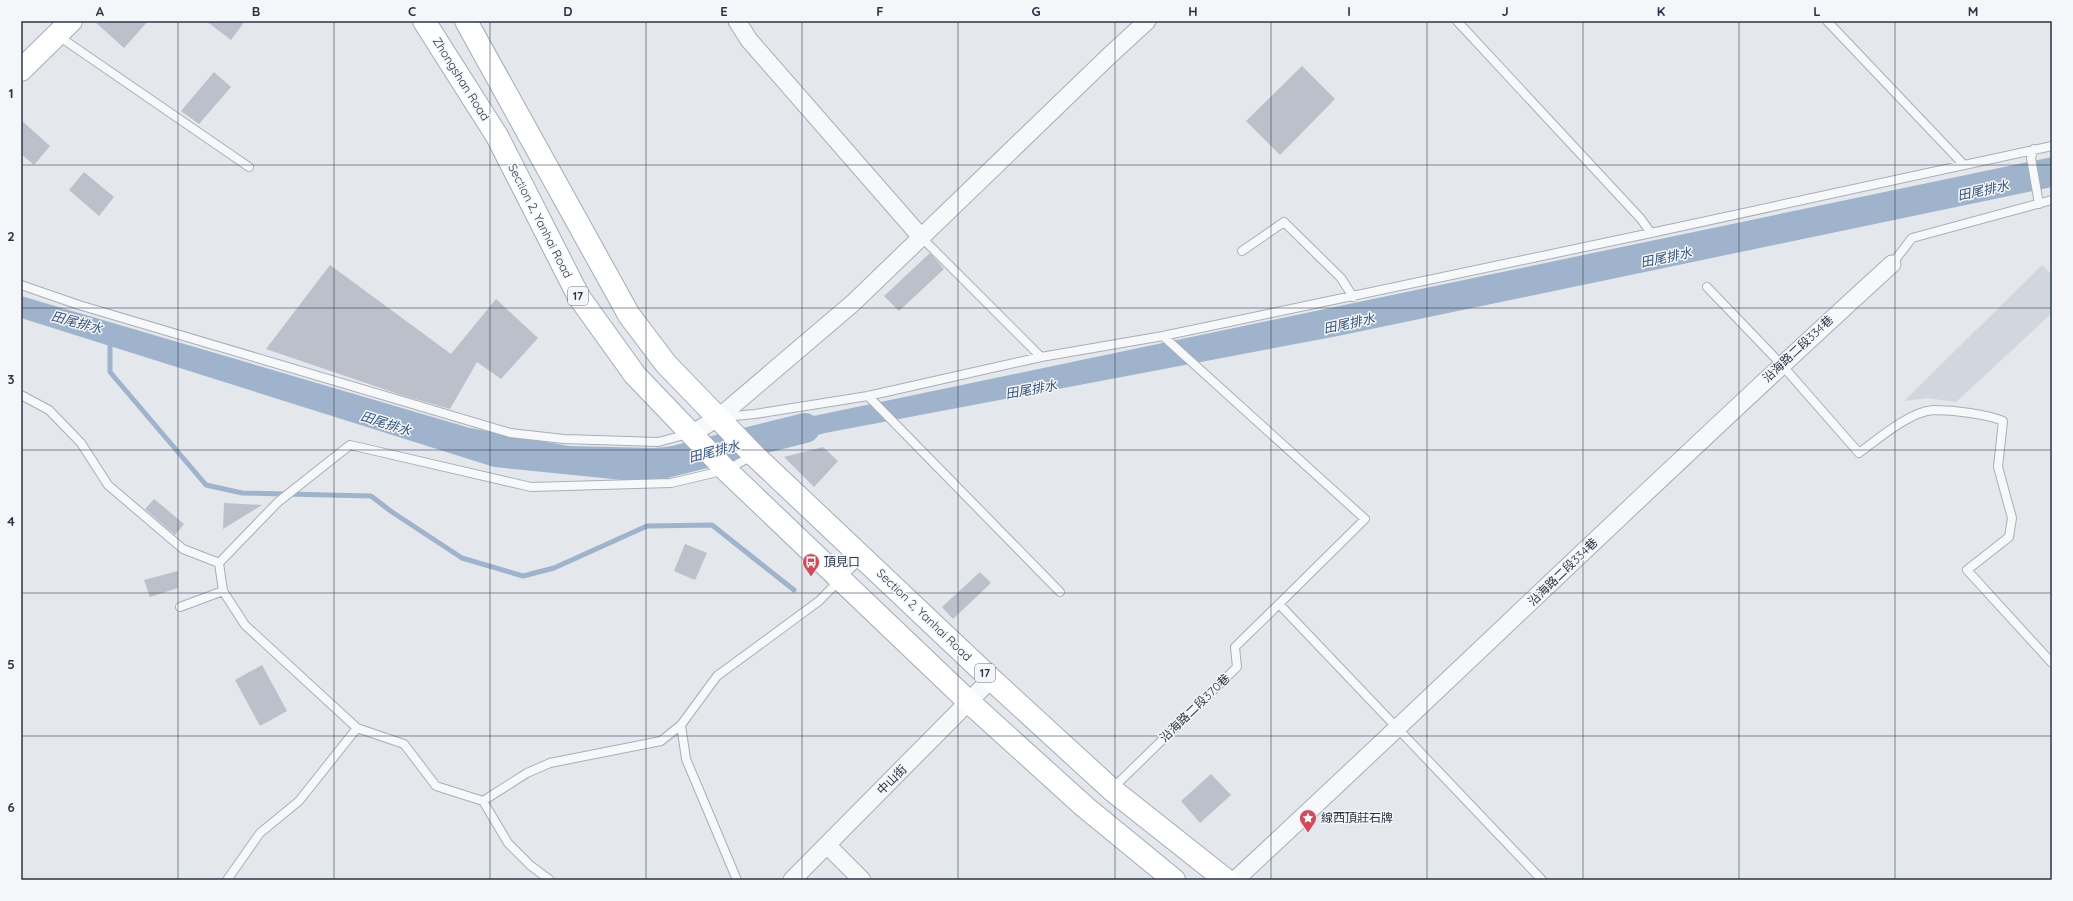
<svg xmlns="http://www.w3.org/2000/svg" width="2073" height="901" font-family="Quicksand,'Noto Sans TC',sans-serif">
  <style>
    .built { fill: #d2d6de }
    .water { fill: #9fb4cc }
    .lines { fill: none; stroke-linecap: round; stroke-linejoin: round }
    .stream { stroke: #9fb4cc; stroke-width: 5 }
    .river { stroke: #9fb4cc; stroke-width: 30 }
    .building { fill: #bbc0ca }
    .lane-casing { stroke: #a9aeb7; stroke-width: 10 }
    .street-casing { stroke: #a9aeb7; stroke-width: 19 }
    .secondary-casing { stroke: #a9aeb7; stroke-width: 24 }
    .primary-casing { stroke: #a3abb8; stroke-width: 24 }
    .lane { stroke: #f7f8fa; stroke-width: 8 }
    .street { stroke: #f7f8fa; stroke-width: 17 }
    .secondary { stroke: #fff; stroke-width: 22 }
    .primary { stroke: #fff; stroke-width: 22 }
    .grid { fill: none; stroke: #2b3445; stroke-width: 1; stroke-opacity: 0.55 }
    .labels { text-anchor: middle; stroke-width: 3; stroke-linejoin: round; paint-order: stroke }
    .shield { fill: #f4f6f9; stroke: #676e7b; stroke-width: 1 }
    .shield-label { font-size: 11px; font-weight: bold; fill: #2b3445 }
    .street-label { font-size: 12px; fill: #2b3445; stroke: #f4f6f9 }
    .poi-label { font-size: 12px; fill: #2b3445; stroke: #f4f6f9; text-anchor: start }
    .water-label { font-size: 13px; font-style: italic; fill: #34527a; stroke: #f4f6f9 }
    .neatline { fill: none; stroke: #2b3445; stroke-width: 1.5 }
    .grid-label { font-size: 13px; text-anchor: middle; font-weight: bold; fill: #2b3445 }
  </style>
  <rect width="100%" height="100%" fill="#e4e7ec"/>
  <!-- built -->
  <path class="built" d="M2042,265L2052,275V313L1956,402L1927,398L1904,401Z"/>
  <!-- water -->
  <path class="water" d="M2052,157V187L1338,336L825,433L774,447L756,428Z
    M21,296L470,428L569,446L654,448L674,446L695,466L659,478L623,480L494,467L21,318Z"/>
  <g class="lines">
    <!-- stream -->
    <path class="stream" d="M110,341V372L206,485L242,493L371,496L392,512L462,558L523,576L554,568L647,526L712,525L794,590"/>
    <!-- river -->
    <path class="river" d="M646,468L805,428"/>
  </g>
  <!-- building -->
  <path class="building" d="M94,21H148L124,48Z
    M206,21H245L231,40Z
    M1302,66L1335,99L1280,155L1246,121Z
    M214,72L231,87L199,124L181,111Z
    M21,120L50,146L34,165L21,154Z
    M84,172L114,197L99,216L69,190Z
    M930,253L944,269L899,311L884,296Z
    M330,265L451,354L496,299L538,338L501,379L477,362L450,409L401,395L266,349Z
    M823,447L838,461L814,487L784,457Z
    M154,499L184,524L175,535L145,509Z
    M224,503L262,505L223,529Z
    M685,544L707,553L695,580L674,571Z
    M178,571V588L150,597L144,580Z
    M980,572L991,583L953,619L942,607Z
    M262,665L287,711L260,726L235,680Z
    M1211,774L1231,795L1200,823L1181,801Z"/>
  <g class="lines">
    <!-- lane casing -->
    <g class="lane-casing">
      <path id="lane" d="M1457,21L1641,219L1651,233
        M1827,21L1964,165
        M57,35L249,167
        M2034,149L2031,158L2039,204
        M921,237L1041,357
        M1242,251L1284,222L1341,278L1353,297
        M1892,264L1912,238L2052,200
        M21,285L79,305L510,433L564,439L658,442L688,434
        M1707,287L1781,364L1859,453C1878,439 1909,412 1933,410C1945,410 1958,411 1970,413C1981,415 1992,416 2003,421L1998,467L2012,518L2009,537L1967,570L2052,663
        M1163,336L1365,519L1279,604L1542,880
        M21,395L49,410L81,443L108,485L183,549L219,563
        M868,396L1060,592
        M723,417L755,414L868,396L1041,357L1163,336L1651,233L2052,146
        M223,591L219,563L278,502L350,445L531,487L671,483L726,470L754,455
        M180,607L223,591L245,625L357,728L299,801L260,833L227,880
        M681,725L686,759L737,880
        M357,728L404,744L436,786L483,801L527,773L550,763L661,741L681,725L717,676L819,601L862,557
        M1112,789L1237,667L1235,647L1279,604
        M483,801L508,843L531,866L550,880"/>
    </g>
    <!-- street casing -->
    <g class="street-casing">
      <path id="street" d="M737,21L749,40L921,237
        M691,434L718,418L853,303L1108,57L1147,21
        M827,845L862,880
        M792,880L991,679
        M1235,880C1455,676 1670,466 1892,264"/>
    </g>
    <!-- secondary casing -->
    <g class="secondary-casing">
      <path id="secondary" d="M21,70L71,21"/>
    </g>
    <!-- primary casing -->
    <g class="primary-casing">
      <path id="primary" d="M424,21L497,136L579,297L635,375L726,470L969,702L1085,807L1174,880
        M466,21L629,315L666,364L754,455L991,679L1111,789L1226,880"/>
    </g>
    <!-- lane -->
    <use href="#lane" class="lane"/>
    <!-- street -->
    <use href="#street" class="street"/>
    <!-- secondary -->
    <use href="#secondary" class="secondary"/>
    <!-- primary -->
    <use href="#primary" class="primary"/>
  </g>
  <!-- grid -->
  <path class="grid" d="M178,21V880M334,21V880M490,21V880M646,21V880M802,21V880M958,21V880M1115,21V880M1271,21V880M1427,21V880M1583,21V880M1739,21V880M1895,21V880M21,165H2052M21,308H2052M21,450H2052M21,593H2052M21,736H2052"/>
  <!-- icons -->
  <defs>
    <g id="bus-pin" transform="scale(0.9)"><path d="M0 17L-7.5 6A9.5 9.5 0 1 1 7.5 6Z" fill="#d1495b" stroke="#f4f6f9"/><path d="M-5-6H5V4H4V6H2V4H-2V6H-4V4H-5ZM-3.5-4V0h7V-4ZM-3.5 1.2v1.5H-2V1.2ZM2 1.2v1.5H3.5V1.2Z" fill="#fff"/></g>
    <g id="sight-pin" transform="scale(0.9)"><path d="M0 17L-7.5 6A9.5 9.5 0 1 1 7.5 6Z" fill="#d1495b" stroke="#f4f6f9"/><path d="M0-6L1.8-2.2L6-1.7L2.9 1.2L3.7 5.4L0 3.3L-3.7 5.4L-2.9 1.2L-6-1.7L-1.8-2.2Z" fill="#fff"/></g>
  </defs>
  <g fill-rule="evenodd">
    <use href="#bus-pin" x="811" y="562"/>
    <use href="#sight-pin" x="1308" y="818"/>
  </g>
  <g class="labels">
    <!-- shield labels -->
    <g class="shield">
      <rect x="568" y="287" width="20" height="18" rx="3"/>
      <rect x="975" y="664" width="20" height="18" rx="3"/>
    </g>
    <g class="shield-label">
      <text x="578" y="300">17</text>
      <text x="985" y="677">17</text>
    </g>
    <!-- street labels -->
    <g class="street-label">
      <text transform="translate(461 79) rotate(58)" y="4">Zhongshan Road</text>
      <text transform="translate(540 221) rotate(63)" y="4">Section 2, Yanhai Road</text>
      <text transform="translate(1798 349) rotate(-43)" y="4">沿海路二段334巷</text>
      <text transform="translate(1563 572) rotate(-44)" y="4">沿海路二段334巷</text>
      <text transform="translate(924 615) rotate(44)" y="4">Section 2, Yanhai Road</text>
      <text transform="translate(1195 708) rotate(-44)" y="4">沿海路二段370巷</text>
      <text transform="translate(892 780) rotate(-45)" y="4">中山街</text>
    </g>
    <!-- poi labels -->
    <g class="poi-label">
      <text x="824" y="566">頂見口</text>
      <text x="1321" y="822">線西頂莊石牌</text>
    </g>
    <!-- water labels -->
    <g class="water-label">
      <text transform="translate(1983 190) rotate(-12)" y="5">田尾排水</text>
      <text transform="translate(1666 257) rotate(-12)" y="5">田尾排水</text>
      <text transform="translate(77 322) rotate(15)" y="5">田尾排水</text>
      <text transform="translate(1349 323) rotate(-12)" y="5">田尾排水</text>
      <text transform="translate(1031 389) rotate(-10)" y="5">田尾排水</text>
      <text transform="translate(386 423) rotate(18)" y="5">田尾排水</text>
      <text transform="translate(714 451) rotate(-14)" y="5">田尾排水</text>
    </g>
  </g>
  <!-- border -->
  <rect width="2073" height="901" fill="none" stroke="#f4f6f9" stroke-width="44"/>
  <rect x="22" y="22" width="2029" height="857" class="neatline"/>
  <g class="grid-label">
    <text x="100" y="16">A</text>
    <text x="256" y="16">B</text>
    <text x="412" y="16">C</text>
    <text x="568" y="16">D</text>
    <text x="724" y="16">E</text>
    <text x="880" y="16">F</text>
    <text x="1036" y="16">G</text>
    <text x="1193" y="16">H</text>
    <text x="1349" y="16">I</text>
    <text x="1505" y="16">J</text>
    <text x="1661" y="16">K</text>
    <text x="1817" y="16">L</text>
    <text x="1973" y="16">M</text>
    <text x="11" y="98">1</text>
    <text x="11" y="241">2</text>
    <text x="11" y="384">3</text>
    <text x="11" y="526">4</text>
    <text x="11" y="669">5</text>
    <text x="11" y="812">6</text>
  </g>
</svg>
